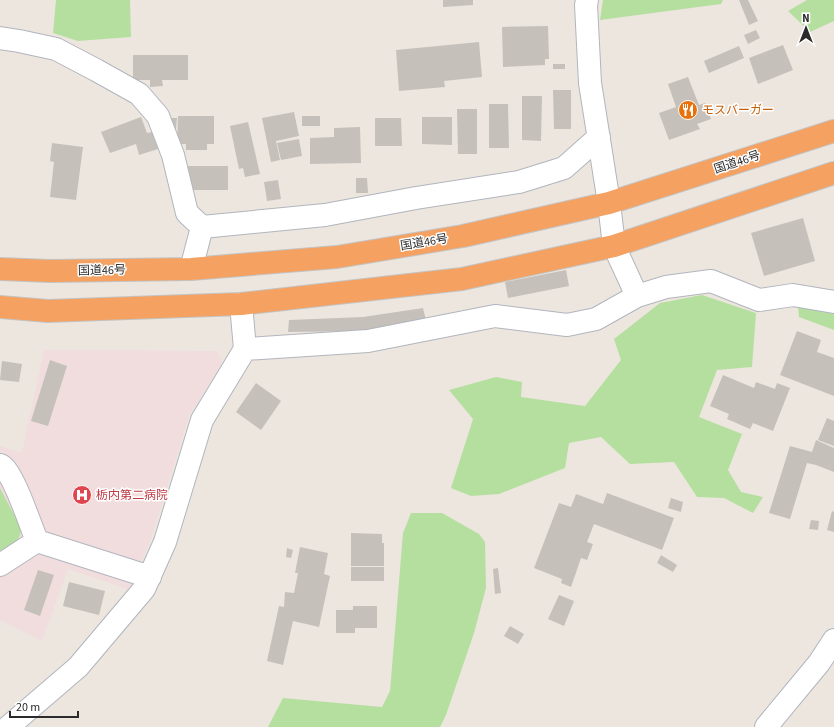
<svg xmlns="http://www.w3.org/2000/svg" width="834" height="727" font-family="'Source Sans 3','Noto Sans JP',sans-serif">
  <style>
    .medical { fill: #f2ddde }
    .green { fill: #b5df9f }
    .building { fill: #c5c0ba }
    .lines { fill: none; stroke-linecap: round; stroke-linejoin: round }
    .minor-casing { stroke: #b2b5be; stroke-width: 24 }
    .highway-casing { stroke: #c4c4c4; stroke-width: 24 }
    .minor { stroke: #fff; stroke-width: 22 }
    .highway { stroke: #f4a161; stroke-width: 22 }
    .labels { text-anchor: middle; stroke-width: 3; stroke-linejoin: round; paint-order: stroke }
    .food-label { font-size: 12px; fill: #c56008; stroke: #fff; text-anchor: start }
    .street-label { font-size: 12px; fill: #2b2b2b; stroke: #fff }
    .health-label { font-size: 12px; fill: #be3a42; stroke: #fff; text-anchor: start }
  </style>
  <rect width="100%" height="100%" fill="#ece6df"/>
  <!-- medical -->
  <path class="medical" d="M44,350L217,351L222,363L189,416L152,536L130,590L68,569L42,641L0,620V446L22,453Z"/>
  <!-- green -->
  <path class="green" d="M56,0H130L131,37L78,41L53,33Z
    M603,0H723L721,4L600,20Z
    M807,0H834V21L810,32L788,11Z
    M702,295L756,313L752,367L717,370L699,417L742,434L728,470L741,492L763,497L753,513L724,498L697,497L674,462L630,464L601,437L569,443L565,468L499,494L471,496L451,488L473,419L449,390L496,377L522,382L521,397L585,406L621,360L614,339L660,303Z
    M798,307L834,314V330L799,317Z
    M0,488L21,528C21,542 11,547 0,553Z
    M411,513H442L479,534L485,542L486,588L474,633L446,715L440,727H268L283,698L382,707L390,691L403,533Z"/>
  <!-- building -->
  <path class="building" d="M443,0H473V5L443,7Z
    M739,0H748L758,21L749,25Z
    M548,26L549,59H545V65L503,67L502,27Z
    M756,30L760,38L748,44L744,35Z
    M479,42L482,77L444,81L445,87L399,91L396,50Z
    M783,45L793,70L758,84L749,58Z
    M739,46L744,58L709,73L704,61Z
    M133,55H188V80H162L163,86L150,87V80H133Z
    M553,64H565V69H553Z
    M688,77L699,105L705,103L711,119L697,124L700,129L669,140L659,113L676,107L668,84Z
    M553,90H571V129H554Z
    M522,96H542L541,141L522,140Z
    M489,104H508L509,148H489Z
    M457,109H477V154H458Z
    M294,112L299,136L276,141L280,160L271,162L262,118Z
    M178,116H214V144H207V150H186V144H177Z
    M302,116H320V126H302Z
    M141,117L147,133L152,132L158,149L139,155L136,144L110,153L101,132Z
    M422,117H452V145L422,144Z
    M169,118H177L176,129H169Z
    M375,118H401L402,146H375Z
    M248,122L260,174L245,177L243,168L239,169L230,126Z
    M360,127L361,163L310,164V138L334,137V128Z
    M299,139L302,156L281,160L277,143Z
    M52,143L83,147L76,200L50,197L54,162L50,161Z
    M185,166H228V190H185Z
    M356,178H367L368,193H356Z
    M278,180L281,199L267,201L264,182Z
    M803,218L815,261L764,276L751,233Z
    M566,270L569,286L508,298L505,282Z
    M423,308L426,320L366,331L288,332L289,320L363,317Z
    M797,331L821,340L817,352L834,358V396L780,375Z
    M50,360L67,366L48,426L31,421Z
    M2,361L22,364L19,382L0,380Z
    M723,375L754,388L756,382L775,389L777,383L790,388L773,431L753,423L750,429L727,419L729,414L710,406Z
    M256,383L281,401L261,430L236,412Z
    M827,418L834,421V446L818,440Z
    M816,440L834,448V472L816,465L807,463L790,519L769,513L790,446L812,452Z
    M607,493L674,518L662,550L594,524L587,542L593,544L587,560L581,558L571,587L561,583L562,579L534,568L559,503L571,507L576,494L603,504Z
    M671,498L683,502L681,512L668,508Z
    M832,511L834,512V532L827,530Z
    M811,520L819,521L818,530L809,529Z
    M351,533L382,534V543H384V566H351Z
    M300,547L328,553L324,574L330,576L319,627L293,621L283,665L267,661L279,606L284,607L285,592L294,593L298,573H295Z
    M287,548L293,550L291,558L286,557Z
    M661,555L677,565L673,572L657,563Z
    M351,567H384V581H351Z
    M498,568L501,593L495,594L493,569Z
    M38,570L54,575L40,616L24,610Z
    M69,582L105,591L99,615L63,606Z
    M559,595L574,601L564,626L548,619Z
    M353,606H377V628H355V633H336V610H353Z
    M510,626L524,634L518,644L504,636Z"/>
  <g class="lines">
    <!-- minor casing -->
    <g class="minor-casing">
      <path id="minor" d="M0,38L19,41L56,49L96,70L139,94L158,116L173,155L187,213L202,227
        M191,269L202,227L325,215L416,198L519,182L564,168L599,137
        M637,296L666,287L711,281L759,300L793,295L834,302
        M241,304L245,349
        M0,465C12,468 31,527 37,541
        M37,541L150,577
        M0,565L37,541
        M8,727L78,667L144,589L165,542L202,420L245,349L368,341L495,316L567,325L596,319L637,296L614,246L609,203L590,83L586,5L587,0
        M766,727L819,663L834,640"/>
    </g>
    <!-- highway casing -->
    <g class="highway-casing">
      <path id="highway" d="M0,269L50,271L191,269L337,257L463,236L609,203L834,131
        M0,307L48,311L241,304L462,279L614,246L834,173"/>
    </g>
    <!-- minor -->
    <use href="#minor" class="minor"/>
    <!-- highway -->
    <use href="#highway" class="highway"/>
  </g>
  <!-- icons -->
  <defs>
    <g id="restaurant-disc" transform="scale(1)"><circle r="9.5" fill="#e8710a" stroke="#fff"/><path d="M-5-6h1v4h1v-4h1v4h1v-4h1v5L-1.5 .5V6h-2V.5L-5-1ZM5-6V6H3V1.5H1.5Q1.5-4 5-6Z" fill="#fff"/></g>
    <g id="hospital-disc" transform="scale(1)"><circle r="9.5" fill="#e0444e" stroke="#fff"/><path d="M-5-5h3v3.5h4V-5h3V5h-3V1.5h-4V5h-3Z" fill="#fff"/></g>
  </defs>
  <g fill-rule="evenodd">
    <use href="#restaurant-disc" x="688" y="110"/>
    <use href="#hospital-disc" x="82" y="495"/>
  </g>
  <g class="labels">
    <!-- food labels -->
    <g class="food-label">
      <text x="702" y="114">モスバーガー</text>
    </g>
    <!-- street labels -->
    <g class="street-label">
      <text transform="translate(737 162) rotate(-18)" y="4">国道46号</text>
      <text transform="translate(424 242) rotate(-9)" y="4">国道46号</text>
      <text transform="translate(102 270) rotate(-1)" y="4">国道46号</text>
    </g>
    <!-- health labels -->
    <g class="health-label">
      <text x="96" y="499">栃内第二病院</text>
    </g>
  </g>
  <!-- north arrow -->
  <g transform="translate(806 28)" stroke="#ffffff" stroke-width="3" paint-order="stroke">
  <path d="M0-3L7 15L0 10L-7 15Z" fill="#2b2b2b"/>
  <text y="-6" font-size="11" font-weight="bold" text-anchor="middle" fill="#2b2b2b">N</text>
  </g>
  <!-- scale -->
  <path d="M10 711v6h68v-6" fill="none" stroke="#2b2b2b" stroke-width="2"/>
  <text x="16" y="711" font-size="12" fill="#2b2b2b" stroke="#ffffff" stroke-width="3" paint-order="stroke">20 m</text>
</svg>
